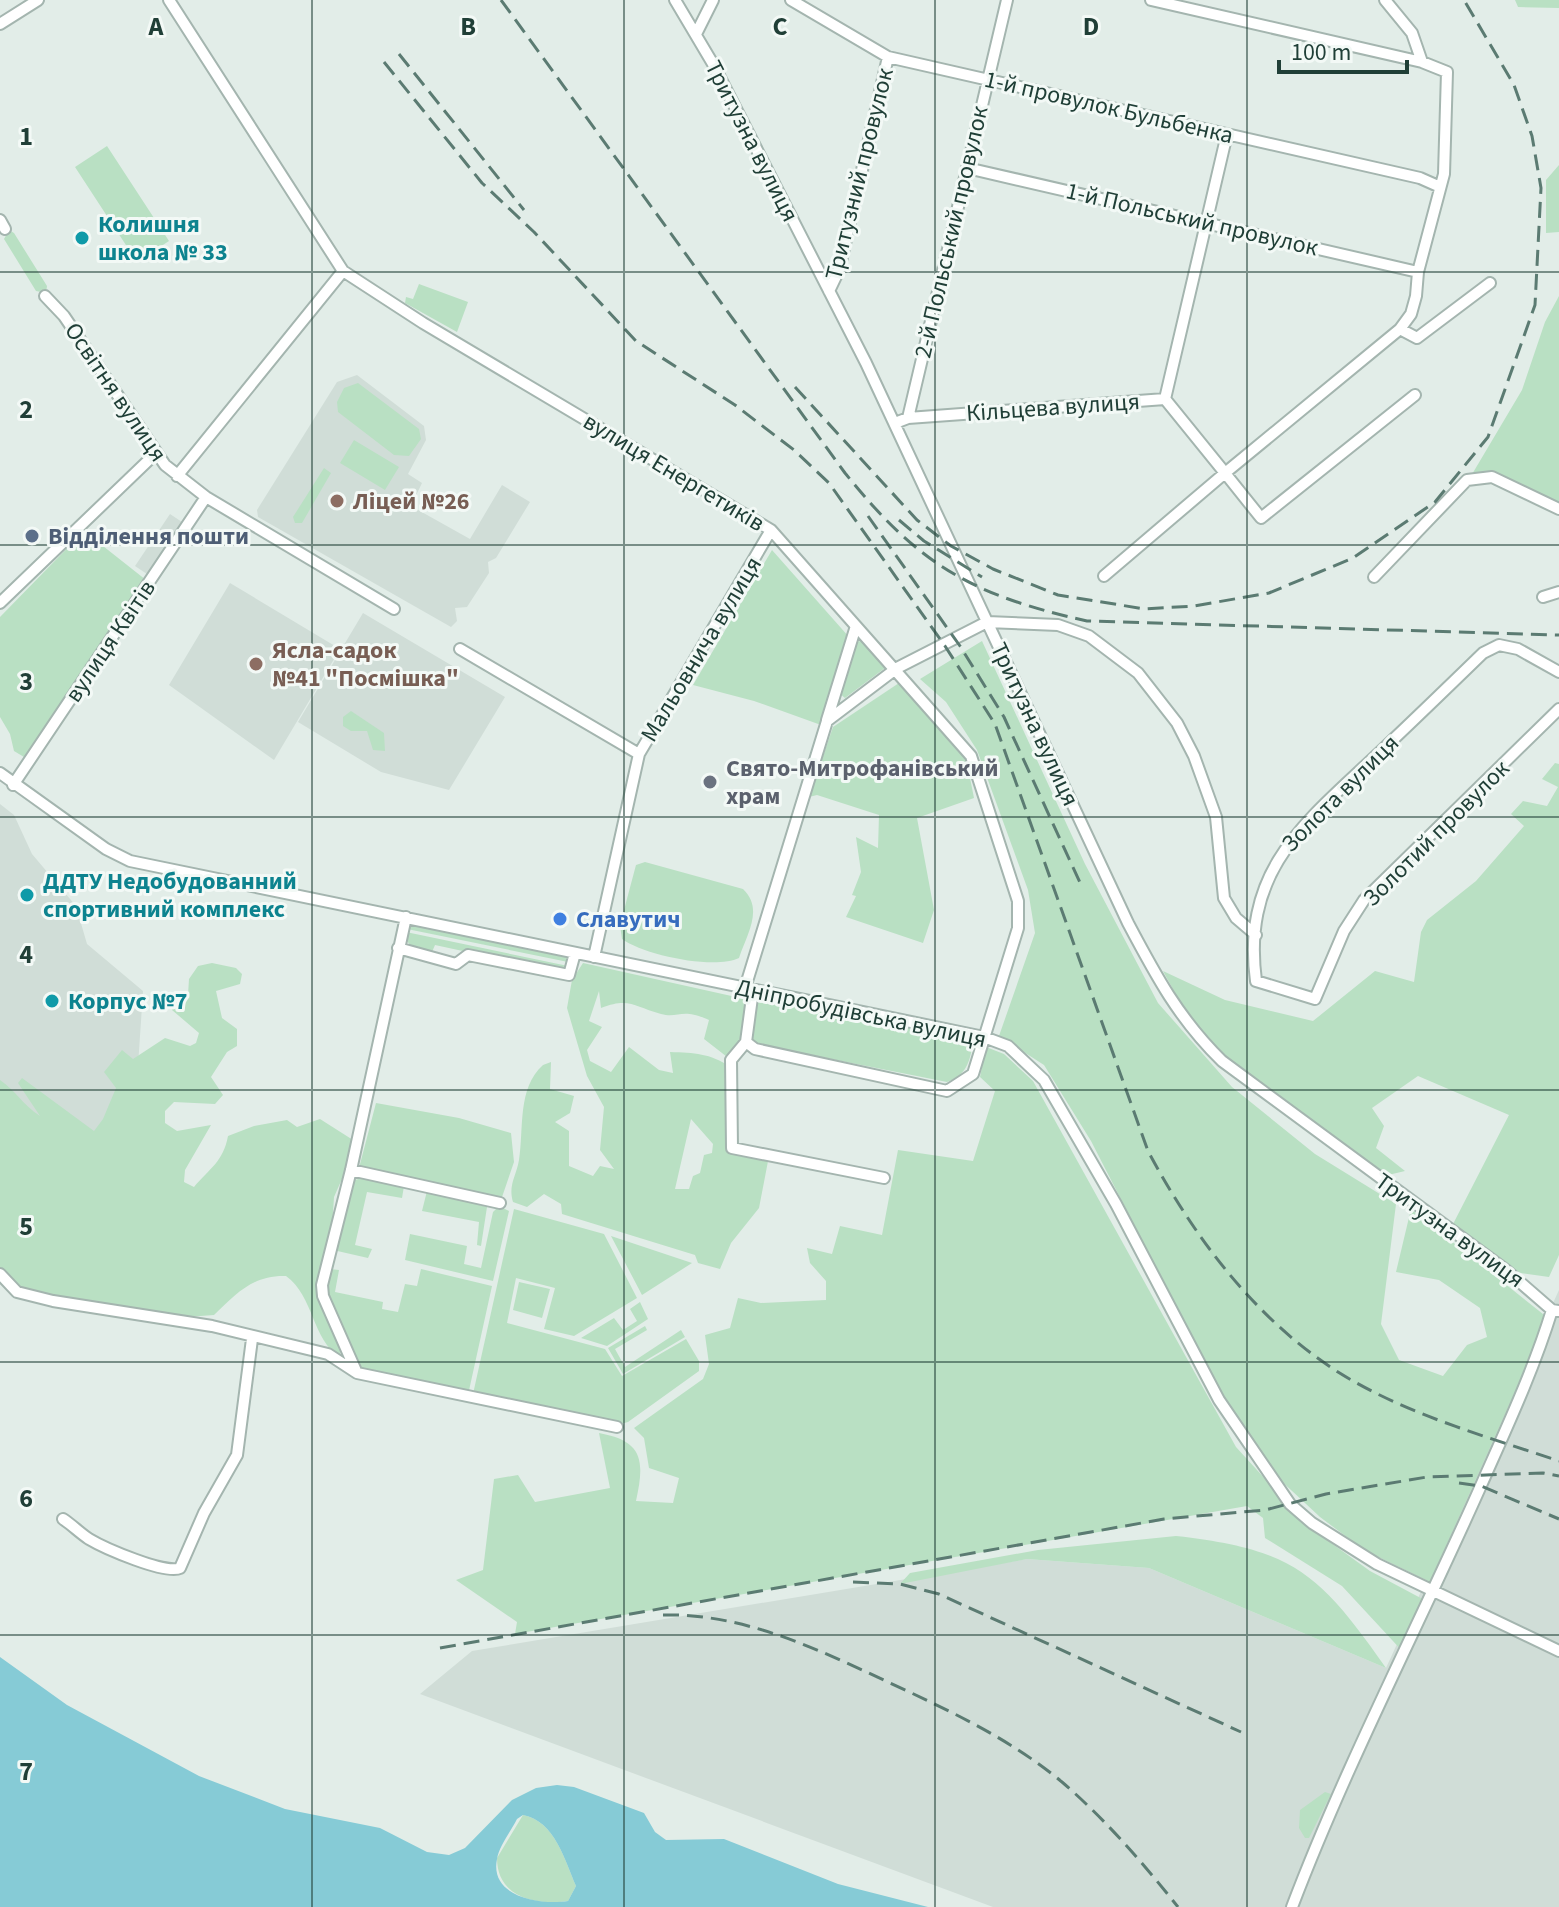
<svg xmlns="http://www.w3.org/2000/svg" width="1559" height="1907" font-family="'Source Sans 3',sans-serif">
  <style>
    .built { fill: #d0ddd7 }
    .green { fill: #b9e0c3; fill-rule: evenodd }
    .water { fill: #86cbd6; fill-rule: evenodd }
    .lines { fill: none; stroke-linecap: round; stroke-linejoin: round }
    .minor-casing { stroke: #a4b5af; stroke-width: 14 }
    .minor { stroke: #fff; stroke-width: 10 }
    .rail { stroke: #5b7b72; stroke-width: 3; stroke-dasharray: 16 8; stroke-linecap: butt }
    .grid { fill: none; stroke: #203f37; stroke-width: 2; stroke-opacity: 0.55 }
    .culture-dot { fill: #0f9aa8; stroke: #f3f9f6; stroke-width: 3 }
    .education-dot { fill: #8d6e63; stroke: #f3f9f6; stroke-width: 3 }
    .service-dot { fill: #5c6f8a; stroke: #f3f9f6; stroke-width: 3 }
    .worship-dot { fill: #6b7280; stroke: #f3f9f6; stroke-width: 3 }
    .shop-dot { fill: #3f7fe0; stroke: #f3f9f6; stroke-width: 3 }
    .labels { text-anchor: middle; stroke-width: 6; stroke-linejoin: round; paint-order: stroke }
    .street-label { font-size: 24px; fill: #203f37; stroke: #f3f9f6 }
    .culture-label { font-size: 24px; font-weight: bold; fill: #0d838f; stroke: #f3f9f6; text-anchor: start }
    .education-label { font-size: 24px; font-weight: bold; fill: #785e54; stroke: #f3f9f6; text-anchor: start }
    .service-label { font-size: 24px; font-weight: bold; fill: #4e5e75; stroke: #f3f9f6; text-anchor: start }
    .worship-label { font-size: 24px; font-weight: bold; fill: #5b616d; stroke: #f3f9f6; text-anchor: start }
    .shop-label { font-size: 24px; font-weight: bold; fill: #366cbe; stroke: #f3f9f6; text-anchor: start }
    .grid-label { font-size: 26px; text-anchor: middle; font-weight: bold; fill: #203f37; stroke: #f3f9f6; stroke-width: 6; stroke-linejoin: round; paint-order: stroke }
  </style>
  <rect width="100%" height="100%" fill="#e2ede8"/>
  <!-- built -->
  <path class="built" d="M357,375L424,426L426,440L408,474L422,483L411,506L470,539L502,485L530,502L496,558L488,562L489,573L467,607L455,608L457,621L451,627L258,517L257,510L337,382Z
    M170,514L185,524L150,576L135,566Z
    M230,583L340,649L274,760L169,685Z
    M363,613L505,697L449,790L381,772L298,722Z
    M0,804L14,815L32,854L76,906L87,944L143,991L138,1066L98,1138L16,1111L0,1084Z
    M1559,1290V1907H993L420,1694L472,1651L1027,1559L1149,1568L1386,1668Z"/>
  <!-- green -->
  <path class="green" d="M1515,0H1559V8L1518,7Z
    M107,146L169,241L137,262L75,167Z
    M1559,165V232L1546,233V180Z
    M9,230L14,233L47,286L46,293L36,291L4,239Z
    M419,284L468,302L457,332L405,303L406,297L413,299Z
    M1559,296V505L1493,475L1484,473L1471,476L1522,390L1545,322Z
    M358,383L419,429L421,439L409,456L394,455L338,412L337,402L344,388Z
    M354,440L399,467L385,490L340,463Z
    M324,468L331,473L302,523H295L293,517Z
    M84,531L146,580L24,757L14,751L10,734L0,717V617Z
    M772,550L849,637L821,725L754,701L693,685Z
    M865,640L885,663V668L845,698L839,693L856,642Z
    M982,641L1085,864L1158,1003L1232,1087L1315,1154L1396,1204L1381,1324L1399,1360L1443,1376L1467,1345L1487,1337L1480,1308L1439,1280L1396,1272L1411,1209L1548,1318L1430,1582L1364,1550L1320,1517L1263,1464L1219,1390L1091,1141L1044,1065L999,1036L1035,933L1028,890L977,750L946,702L920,679Z
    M902,681L966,758L974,798L917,818L934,910L923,943L846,917L856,896L852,895L861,872L856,837L878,848L879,815L817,795L809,797L833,727Z
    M351,711L384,733L385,751L373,750L367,731H351L343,726V717Z
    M1555,763L1559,764V1255L1549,1277L1520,1273L1452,1226L1509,1115L1418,1076L1372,1108L1384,1126L1376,1148L1405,1171L1384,1176L1226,1057L1193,1026L1163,971L1225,1000L1313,1021L1375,971L1414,982L1421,932L1427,920L1476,881L1524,826L1511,814L1523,801L1547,806L1558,787L1542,779Z
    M645,862L743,889C764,909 747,934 739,958C714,970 644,955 622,939L620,925L636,865Z
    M415,924L566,956L568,962L407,929Z
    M406,932L568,966L560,972L435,945L432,952L411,946L406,940Z
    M212,963L236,968L242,974L240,984L216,991L222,1018L237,1029V1046L227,1052L211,1077L223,1095L215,1104L174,1102L165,1111V1123L177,1131L211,1125L185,1170L184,1182L194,1187C210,1168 223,1162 228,1136L254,1126L287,1120L297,1127L320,1119L353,1140L349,1163L334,1197L332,1229L319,1285L341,1345L340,1357C312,1340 314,1296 286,1276C253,1275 237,1293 214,1315L187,1317L55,1298L20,1287L0,1267V1080C16,1091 23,1105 40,1116L18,1083L22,1078L94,1131L103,1119L116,1088L104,1072L122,1050L133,1059L165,1038L190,1046L196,1043L199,1033L172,1010L178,999L188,995L189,979L198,966Z
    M583,963L754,1001L760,998L963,1039L972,1048C969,1065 964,1076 947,1082L746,1042L731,1060L704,1039L709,1020C681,1007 679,1019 661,1014C634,1007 630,997 601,1008L599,991L589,1021L602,1027L587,1050L590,1061L611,1072L629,1047L659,1070L673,1073L670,1052C695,1053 709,1053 731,1067L732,1148L769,1156L759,1208L731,1243L720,1269L698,1263L695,1255L562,1214L561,1204L544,1194L527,1207L513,1202C508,1185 516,1177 519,1160C524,1129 517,1088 543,1065L551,1062L550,1089L574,1096L570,1113L555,1122L569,1131V1166L593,1176L600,1166L614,1169L600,1150L604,1107L587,1076L567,1008L572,980ZM691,1119L713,1144L712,1153L704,1155L700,1173L693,1176L689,1189H675Z
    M986,1047L1004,1054L1033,1081L1236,1447L1309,1527L1370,1571L1430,1603L1405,1654L1342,1586L1265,1538L1263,1518L1247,1506L515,1634L517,1622L456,1580L483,1570L494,1479L518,1475L535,1502L610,1488L599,1433C643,1441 645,1460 636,1501L673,1503L679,1478L649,1468L644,1438L634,1428L703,1379L709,1364L705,1335L730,1328L738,1298L761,1303L826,1300V1281L810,1263L807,1248L832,1254L840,1226L882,1235L898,1150L973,1161L995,1091L980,1077Z
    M376,1103L459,1118L511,1133L514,1162L501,1200L359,1168Z
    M362,1178L404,1186L402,1198L367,1192L355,1245L372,1249L368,1258L333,1250L351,1181Z
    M427,1191L487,1207L481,1246L477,1245L479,1222L422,1211Z
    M499,1206L509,1211L493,1281L405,1260L410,1234L467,1246L464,1264L481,1268L493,1212Z
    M514,1209L604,1234L637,1298L574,1336L544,1329L555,1288L516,1278L507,1323L605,1349L622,1376L686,1339L699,1361V1371L628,1422L617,1425L473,1394Z
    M611,1236L692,1263L642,1295Z
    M330,1269L339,1270L335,1292L383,1302L382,1309L398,1312L405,1284L417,1286L421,1269L492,1286L468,1395L358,1368L325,1291Z
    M519,1282L550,1289L542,1318L513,1310Z
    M640,1302L648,1319L607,1346L581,1338L614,1318L623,1330L637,1321L630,1309Z
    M645,1326L647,1330L615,1349L625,1367L681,1330L685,1337L623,1374L608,1348Z
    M1176,1536C1294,1549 1320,1574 1386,1668L1149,1568L1027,1559L900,1584L910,1573L1038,1550Z
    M1325,1792L1331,1794L1309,1838H1305L1299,1828L1300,1810Z
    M523,1815C555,1821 565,1861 576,1886L568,1901C535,1906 497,1897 497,1858Z"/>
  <!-- water -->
  <path class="water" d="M0,1657L67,1705L199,1776L285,1809L380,1828L427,1852L449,1855L465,1848L512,1800L536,1788L557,1785L574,1787L644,1813L655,1832L666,1840L724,1839L838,1884L928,1907H0ZM523,1815C555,1821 565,1861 576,1886L568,1901C542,1905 489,1898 497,1859C499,1846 511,1831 517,1819Z"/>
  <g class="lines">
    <!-- minor casing -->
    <g class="minor-casing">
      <path id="minor" d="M169,0L343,271L423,323L771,530L971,756L1018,901V928L973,1074L947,1091L755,1049L746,1042
        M675,0L713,64L866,363L1128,923C1156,976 1179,1019 1222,1061L1507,1271L1552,1310L1559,1311
        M791,0L888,57L1420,178L1438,186
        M1151,0L1422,62
        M0,24L38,0
        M696,34L713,0
        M967,168L1418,272
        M0,220L5,229
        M829,291L839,270L888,57
        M45,296L64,316L165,465L206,497L394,609
        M1400,329L1417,338L1490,283
        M1165,399L1227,134
        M908,418L1007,0
        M895,423L908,418L1165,399L1225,473L1400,329L1411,314L1416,296L1418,272L1444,174L1447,72L1422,62L1412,33L1385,0
        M177,476L343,271
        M1104,576L1225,473L1261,518L1415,395
        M1374,577L1467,480L1492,477L1559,509
        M1543,597L1559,592
        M0,603L155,454
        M460,649L639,754
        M1559,672L1518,649L1499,645L1483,653C1449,686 1415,719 1381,751C1307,821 1241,868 1256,981L1315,999L1344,931L1364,900L1559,709
        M827,720L856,626
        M0,773L106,849L130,861L984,1037L1008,1046L1044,1080L1116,1204L1219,1400L1290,1504L1312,1523L1377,1564L1559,1651
        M13,785L206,497
        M398,948L456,964L468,955L569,975L575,953
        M594,957L639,754L771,530
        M745,988L827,721L897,668L987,622L1058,625L1089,636L1138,673L1177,723L1194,756L1216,817L1224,898L1236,918L1256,935
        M753,990L746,1042L731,1060L732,1148L884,1178
        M351,1170L500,1203
        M0,1274L17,1292L53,1301L212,1326L328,1354L357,1373L617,1427
        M356,1371L323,1296L322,1285L351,1170L406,917
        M63,1519C72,1525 80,1533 89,1539C104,1548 166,1575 180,1568L204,1513L237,1455L252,1339
        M1292,1907C1346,1765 1417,1629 1479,1490C1505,1431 1533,1372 1552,1310"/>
    </g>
    <!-- minor -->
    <use href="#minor" class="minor"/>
    <!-- rail -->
    <path class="rail" d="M501,0L845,473C919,565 971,595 1087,621L1559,635
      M399,54L524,210
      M384,62L482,183L534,232L636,341L735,405L794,450L829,483L945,646L995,724L1148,1151C1194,1237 1255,1319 1338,1372C1405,1414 1485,1436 1559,1461
      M795,387L917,520L951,546L993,569L1058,595L1145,609L1194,606L1269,593L1353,558L1435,502L1488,437L1535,305L1541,188L1532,136L1514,85L1464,0
      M868,516L960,646L1004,717L1082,887
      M899,520L924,541L982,577
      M1459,1483L1481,1486L1559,1519
      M853,1582L900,1584L939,1594L1241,1732
      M663,1615C743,1613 817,1649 888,1682C950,1711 1009,1738 1062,1782C1105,1819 1143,1863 1178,1907
      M440,1648L1164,1519L1265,1510L1326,1494L1427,1477L1543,1473L1559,1476"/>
  </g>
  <!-- grid -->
  <path class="grid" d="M312,0V1907M624,0V1907M935,0V1907M1247,0V1907M0,272H1559M0,545H1559M0,817H1559M0,1090H1559M0,1362H1559M0,1635H1559"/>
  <!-- markers -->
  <g class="culture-dot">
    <circle cx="82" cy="238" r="8"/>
    <circle cx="27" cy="895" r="8"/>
    <circle cx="52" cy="1001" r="8"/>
  </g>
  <g class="education-dot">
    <circle cx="337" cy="501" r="8"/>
    <circle cx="256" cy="664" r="8"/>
  </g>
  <circle class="service-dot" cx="32" cy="536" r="8"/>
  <circle class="worship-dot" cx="710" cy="782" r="8"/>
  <circle class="shop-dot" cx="560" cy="919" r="8"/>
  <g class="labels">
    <!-- street labels -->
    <g class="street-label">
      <text transform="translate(1109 107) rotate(13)" y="8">1-й провулок Бульбенка</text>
      <text transform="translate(752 141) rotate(63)" y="8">Тритузна вулиця</text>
      <text transform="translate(859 174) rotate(-76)" y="8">Тритузний провулок</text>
      <text transform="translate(1192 219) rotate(13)" y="8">1-й Польський провулок</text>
      <text transform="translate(951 232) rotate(-77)" y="8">2-й Польський провулок</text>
      <text transform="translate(116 392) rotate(56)" y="8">Освітня вулиця</text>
      <text transform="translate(1053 407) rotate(-4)" y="8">Кільцева вулиця</text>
      <text transform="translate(674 472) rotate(31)" y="8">вулиця Енергетиків</text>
      <text transform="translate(110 641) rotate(-56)" y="8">вулиця Квітів</text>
      <text transform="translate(701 649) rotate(-59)" y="8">Мальовнича вулиця</text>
      <text transform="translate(1035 724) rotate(65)" y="8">Тритузна вулиця</text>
      <text transform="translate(1340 793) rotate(-45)" y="8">Золота вулиця</text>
      <text transform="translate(1436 833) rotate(-45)" y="8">Золотий провулок</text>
      <text transform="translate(861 1013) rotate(12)" y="8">Дніпробудівська вулиця</text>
      <text transform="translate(1450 1230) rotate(36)" y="8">Тритузна вулиця</text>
    </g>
    <!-- culture labels -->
    <g class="culture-label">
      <text x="98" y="232">Колишня<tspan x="98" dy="28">школа № 33</tspan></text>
      <text x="43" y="889">ДДТУ Недобудованний<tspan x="43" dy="28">спортивний комплекс</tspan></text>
      <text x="68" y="1009">Корпус №7</text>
    </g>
    <!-- education labels -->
    <g class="education-label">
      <text x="353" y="509">Ліцей №26</text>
      <text x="272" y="658">Ясла-садок<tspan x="272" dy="28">№41 "Посмішка"</tspan></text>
    </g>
    <!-- service labels -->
    <g class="service-label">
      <text x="48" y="544">Відділення пошти</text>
    </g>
    <!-- worship labels -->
    <g class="worship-label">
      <text x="726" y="776">Свято-Митрофанівський<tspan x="726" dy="28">храм</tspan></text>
    </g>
    <!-- shop labels -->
    <g class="shop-label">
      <text x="576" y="927">Славутич</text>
    </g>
  </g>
  <g class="grid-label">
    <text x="156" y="35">A</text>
    <text x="468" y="35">B</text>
    <text x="780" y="35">C</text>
    <text x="1091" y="35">D</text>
    <text x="26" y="145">1</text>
    <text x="26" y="418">2</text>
    <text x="26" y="690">3</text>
    <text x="26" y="963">4</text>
    <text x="26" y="1235">5</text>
    <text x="26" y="1507">6</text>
    <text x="26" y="1780">7</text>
  </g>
  <!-- scale -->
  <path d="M1279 60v12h128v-12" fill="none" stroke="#203f37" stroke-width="4"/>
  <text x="1291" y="60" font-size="24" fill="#203f37" stroke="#f3f9f6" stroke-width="6" paint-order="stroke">100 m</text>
</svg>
